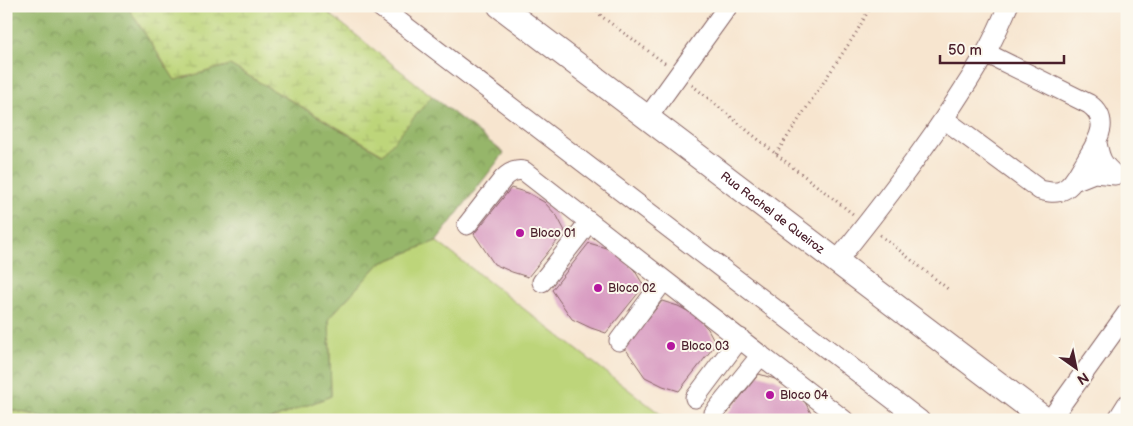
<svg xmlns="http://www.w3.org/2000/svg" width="1133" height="426" font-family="'Balsamiq Sans',sans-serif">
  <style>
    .grass { fill: #bdd57a; stroke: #847a52 }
    .forest { fill: url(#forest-crowns); stroke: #706a4a }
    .wetland { fill: url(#wetland-marsh); stroke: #847a52 }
    .building { fill: #d797c0 }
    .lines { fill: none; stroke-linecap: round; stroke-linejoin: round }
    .minor-casing { stroke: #876464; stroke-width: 21 }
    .tertiary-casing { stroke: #876464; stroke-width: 26 }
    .path { stroke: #876464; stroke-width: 3; stroke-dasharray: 1 4; stroke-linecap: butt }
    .minor { stroke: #fff; stroke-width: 19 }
    .tertiary { stroke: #fff; stroke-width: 24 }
    .poi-dot { fill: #b5179e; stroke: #fbf7ec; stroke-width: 2 }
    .labels { text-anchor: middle; stroke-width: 4; stroke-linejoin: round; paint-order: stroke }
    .street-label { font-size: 12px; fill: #4a1f2b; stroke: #fbf7ec }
    .poi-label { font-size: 12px; fill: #4a1f2b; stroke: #fbf7ec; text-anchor: start }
  </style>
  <defs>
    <pattern id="forest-crowns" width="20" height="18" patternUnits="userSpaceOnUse" patternTransform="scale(1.25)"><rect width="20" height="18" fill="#96b66a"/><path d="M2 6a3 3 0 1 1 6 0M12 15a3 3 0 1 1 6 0" fill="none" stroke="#7c9357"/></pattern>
    <pattern id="wetland-marsh" width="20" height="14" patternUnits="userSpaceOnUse" patternTransform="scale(1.25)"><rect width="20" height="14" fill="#bdd57a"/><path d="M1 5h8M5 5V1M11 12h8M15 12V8" fill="none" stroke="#a4b66a"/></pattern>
  </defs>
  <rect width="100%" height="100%" fill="#fbf7ec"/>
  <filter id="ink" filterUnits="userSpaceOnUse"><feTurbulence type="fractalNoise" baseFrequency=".02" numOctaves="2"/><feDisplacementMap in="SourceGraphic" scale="10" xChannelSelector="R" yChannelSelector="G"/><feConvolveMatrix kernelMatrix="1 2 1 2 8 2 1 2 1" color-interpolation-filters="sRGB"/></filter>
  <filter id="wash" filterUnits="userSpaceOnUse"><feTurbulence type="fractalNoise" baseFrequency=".0096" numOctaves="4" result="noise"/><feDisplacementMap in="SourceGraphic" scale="20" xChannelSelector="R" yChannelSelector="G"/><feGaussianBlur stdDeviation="1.12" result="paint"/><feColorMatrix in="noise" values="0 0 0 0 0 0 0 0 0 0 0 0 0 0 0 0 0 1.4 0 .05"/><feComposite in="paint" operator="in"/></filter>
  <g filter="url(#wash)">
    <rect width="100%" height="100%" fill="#f7e5cf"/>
    <!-- grass -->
    <path class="grass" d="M436,241L668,420H269L331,396L329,318L379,264Z
      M6,409L58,420H61H6Z"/>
    <!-- forest -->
    <path class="forest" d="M6,6H127L175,80L230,65L382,154L432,96L504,153L436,241L379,264L329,318L331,396L269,420H61L6,409Z"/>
    <!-- wetland -->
    <path class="wetland" d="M127,6H320L432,96L383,154L230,65L175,80Z"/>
    <g id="blocks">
      <!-- building -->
      <path class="building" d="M511,188L528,193L544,202L557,216L565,231L528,277L512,272L494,264L474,234Z
        M589,243L606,248L622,257L635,271L644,286L606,333L591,328L572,319L552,290Z
        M662,301L678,306L695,315L708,329L716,344L679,391L663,386L645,377L625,348Z
        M759,374L775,379L792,388L805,402L813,417L811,420H722Z"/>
    </g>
  </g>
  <g filter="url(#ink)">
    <use href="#blocks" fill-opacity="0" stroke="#876464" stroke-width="1"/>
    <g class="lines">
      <!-- minor casing -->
      <g class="minor-casing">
        <path id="minor" d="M379,6L920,420
          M648,117L728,6
          M944,119L1040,190C1048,192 1056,194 1063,190C1074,185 1079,171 1085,162C1096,143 1113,121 1089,104L986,53
          M1074,181L1094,173L1115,175C1102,164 1100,159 1097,143
          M467,225L503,179C509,173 515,169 524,171L844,420
          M837,261C890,195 942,127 985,54C994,39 1001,22 1008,6
          M542,282L589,222
          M619,341L664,280
          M695,398L740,338
          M714,413L761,355
          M1050,420L1127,313
          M1117,420L1127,404"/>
      </g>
      <!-- tertiary casing -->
      <g class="tertiary-casing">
        <g id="tertiary">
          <path id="s1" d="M500,6L1046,420"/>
        </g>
      </g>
      <!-- path -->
      <path class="path" d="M595,6L601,16L666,64
        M692,85L776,154L853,214
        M776,154L856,33L871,6
        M880,235L948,289"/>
      <!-- minor -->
      <use href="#minor" class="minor"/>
      <!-- tertiary -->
      <use href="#tertiary" class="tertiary"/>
    </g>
  </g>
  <!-- markers -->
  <g class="poi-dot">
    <circle cx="520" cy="233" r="5"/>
    <circle cx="598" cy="288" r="5"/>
    <circle cx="671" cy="346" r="5"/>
    <circle cx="770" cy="395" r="5"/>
  </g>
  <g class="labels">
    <!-- street labels -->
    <g class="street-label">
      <text dy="4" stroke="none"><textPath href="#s1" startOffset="342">Rua Rachel de Queiroz</textPath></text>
    </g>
    <!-- poi labels -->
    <g class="poi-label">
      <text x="530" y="237">Bloco 01</text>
      <text x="608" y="292">Bloco 02</text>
      <text x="681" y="350">Bloco 03</text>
      <text x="780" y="399">Bloco 04</text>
    </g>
  </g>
  <!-- margin -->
  <rect width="1133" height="426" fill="none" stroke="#fbf7ec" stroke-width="25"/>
  <!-- north arrow -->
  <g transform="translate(1076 368) rotate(147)" stroke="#fbf7ec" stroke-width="4" paint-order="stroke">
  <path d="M0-4L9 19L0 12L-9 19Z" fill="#4a1f2b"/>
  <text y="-8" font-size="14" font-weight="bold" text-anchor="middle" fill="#4a1f2b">N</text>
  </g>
  <!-- scale -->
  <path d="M940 55v8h124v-8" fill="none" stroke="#4a1f2b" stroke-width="2.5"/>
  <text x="948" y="55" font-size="15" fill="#4a1f2b" stroke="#fbf7ec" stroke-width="4" paint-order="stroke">50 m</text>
</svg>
